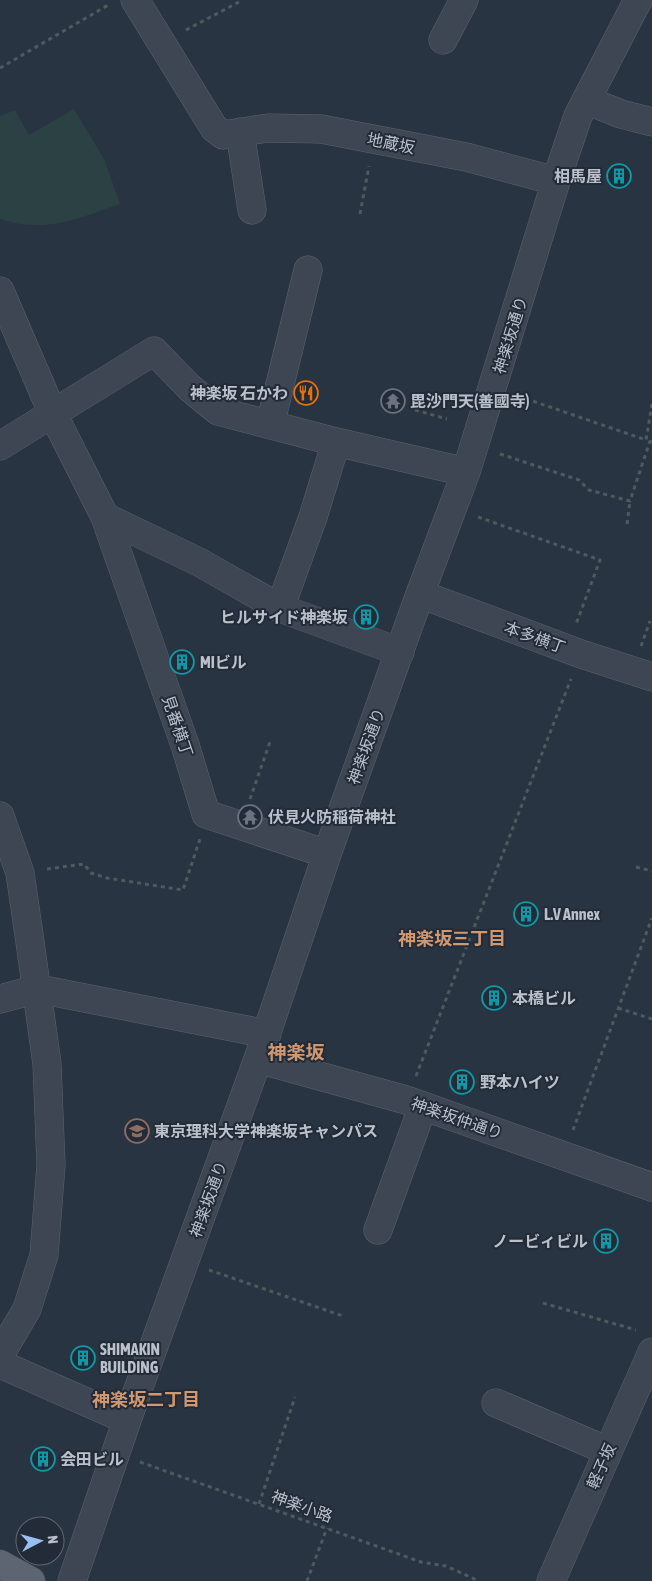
<svg xmlns="http://www.w3.org/2000/svg" width="652" height="1581" font-family="'Asap Condensed','Noto Sans JP',sans-serif">
  <style>
    .green { fill: #2b4143 }
    .lines { fill: none; stroke-linecap: round; stroke-linejoin: round }
    .minor-casing { stroke: #5b646f; stroke-width: 29 }
    .major-casing { stroke: #474f5b; stroke-width: 29 }
    .path { stroke: #495d5f; stroke-width: 3; stroke-dasharray: 4 4; stroke-linecap: butt }
    .minor { stroke: #3d4652; stroke-width: 28 }
    .major { stroke: #5c6571; stroke-width: 28 }
    .labels { text-anchor: middle; stroke-width: 4; stroke-linejoin: round; paint-order: stroke }
    .street-label { font-size: 16px; fill: #bac1cb; stroke: #222b37 }
    .poi-label { font-size: 16px; font-weight: bold; fill: #bac1cb; stroke: #222b37; text-anchor: start }
    .neighbourhood-label { font-size: 18px; font-weight: bold; fill: #d09871; stroke: #222b37 }
    .quarter-label { font-size: 19px; font-weight: bold; fill: #d09871; stroke: #222b37 }
  </style>
  <rect width="100%" height="100%" fill="#293442"/>
  <!-- green -->
  <path class="green" d="M74,109L104,159L120,204C77,219 45,234 0,219V116L15,110L29,135Z"/>
  <g class="lines">
    <!-- minor casing -->
    <g class="minor-casing">
      <path id="minor" d="M135,0L214,128L223,135L268,128L321,129L466,157L556,181
        M443,40L464,0
        M586,100L621,114L652,122
        M240,132L252,210
        M0,291L52,412L105,517L185,745L206,814L327,854
        M270,425L308,270
        M0,446L154,351L190,388L218,411L336,442L466,472
        M105,517L199,562L280,608L400,652
        M420,594L581,654L652,677
        M280,608L313,517L336,442
        M0,816L20,873L29,935L47,1064L51,1165L44,1255L27,1309L0,1355
        M0,999L37,989L49,991L267,1034
        M258,1059L406,1100L652,1187
        M378,1230L423,1106
        M0,1364L127,1420
        M496,1403L608,1451
        M72,1581L127,1420L258,1059L327,854L420,594L466,472L556,181L578,116L638,0
        M551,1581L652,1352"/>
    </g>
    <!-- major casing -->
    <g class="major-casing">
      <path id="major" d="M0,1564L31,1581"/>
    </g>
    <!-- path -->
    <path class="path" d="M186,30L239,2
      M0,68L110,4
      M360,214L369,166
      M518,396L646,440
      M652,404L646,440L652,442
      M415,410L447,419
      M500,454L579,480L589,490L630,501L650,441
      M478,517L600,560L576,624
      M627,524L630,501
      M641,646L650,621
      M250,799L271,739
      M636,867L652,871
      M47,869L84,864L91,873L107,878L183,890L200,839
      M618,1008L652,1019
      M416,1076L571,679
      M573,1130L652,918
      M209,1270L343,1316
      M543,1303L636,1330
      M140,1462L421,1562L446,1566L479,1581
      M259,1504L295,1397
      M307,1581L327,1528"/>
    <!-- minor -->
    <use href="#minor" class="minor"/>
    <!-- major -->
    <use href="#major" class="major"/>
  </g>
  <!-- icons -->
  <defs>
    <g id="building-ring" transform="scale(1.25)"><circle r="9.5" fill="#222b37" stroke="#0f9aa8" stroke-width="1.5"/><path d="M-4-6H4V6H1V3H-1V6H-4ZM-2.5-4.3h1.7v1.8h-1.7ZM.8-4.3h1.7v1.8H.8ZM-2.5-1h1.7V.8h-1.7ZM.8-1h1.7V.8H.8Z" fill="#0f9aa8"/></g>
    <g id="restaurant-ring" transform="scale(1.25)"><circle r="9.5" fill="#222b37" stroke="#e8710a" stroke-width="1.5"/><path d="M-5-6h1v4h1v-4h1v4h1v-4h1v5L-1.5 .5V6h-2V.5L-5-1ZM5-6V6H3V1.5H1.5Q1.5-4 5-6Z" fill="#e8710a"/></g>
    <g id="temple-ring" transform="scale(1.25)"><circle r="9.5" fill="#222b37" stroke="#6b7280" stroke-width="1.5"/><path d="M0-6L5-2H3V0L6.5 2.5H4V6H1.5V3h-3V6H-4V2.5H-6.5L-3 0V-2H-5Z" fill="#6b7280"/></g>
    <g id="university-ring" transform="scale(1.25)"><circle r="9.5" fill="#222b37" stroke="#8d6e63" stroke-width="1.5"/><path d="M0-5L7-2L0 1L-7-2ZM-4 1L0 2.5L4 1V4Q0 6-4 4Z" fill="#8d6e63"/></g>
  </defs>
  <g fill-rule="evenodd">
    <use href="#building-ring" x="619" y="176"/>
    <use href="#restaurant-ring" x="306" y="393"/>
    <use href="#temple-ring" x="393" y="401"/>
    <use href="#building-ring" x="366" y="617"/>
    <use href="#building-ring" x="182" y="662"/>
    <use href="#temple-ring" x="250" y="817"/>
    <use href="#building-ring" x="526" y="914"/>
    <use href="#building-ring" x="494" y="998"/>
    <use href="#building-ring" x="462" y="1082"/>
    <use href="#university-ring" x="137" y="1131"/>
    <use href="#building-ring" x="606" y="1241"/>
    <use href="#building-ring" x="83" y="1358"/>
    <use href="#building-ring" x="43" y="1459"/>
  </g>
  <g class="labels">
    <!-- street labels -->
    <g class="street-label">
      <text transform="translate(391 143) rotate(11)" y="6">地蔵坂</text>
      <text transform="translate(510 335) rotate(-73)" y="6">神楽坂通り</text>
      <text transform="translate(535 637) rotate(20)" y="6">本多横丁</text>
      <text transform="translate(178 726) rotate(71)" y="6">見番横丁</text>
      <text transform="translate(366 746) rotate(-70)" y="6">神楽坂通り</text>
      <text transform="translate(457 1118) rotate(19)" y="6">神楽坂仲通り</text>
      <text transform="translate(208 1199) rotate(-70)" y="6">神楽坂通り</text>
      <text transform="translate(601 1466) rotate(-66)" y="6">軽子坂</text>
      <text transform="translate(302 1506) rotate(20)" y="6">神楽小路</text>
    </g>
    <!-- poi labels -->
    <g class="poi-label">
      <text x="602" y="182" text-anchor="end">相馬屋</text>
      <text x="288" y="399" text-anchor="end">神楽坂 石かわ</text>
      <text x="410" y="407">毘沙門天(善國寺)</text>
      <text x="348" y="623" text-anchor="end">ヒルサイド神楽坂</text>
      <text x="200" y="668">MIビル</text>
      <text x="268" y="823">伏見火防稲荷神社</text>
      <text x="544" y="920">L.V Annex</text>
      <text x="512" y="1004">本橋ビル</text>
      <text x="480" y="1088">野本ハイツ</text>
      <text x="154" y="1137">東京理科大学神楽坂キャンパス</text>
      <text x="588" y="1247" text-anchor="end">ノービィビル</text>
      <text x="100" y="1355">SHIMAKIN<tspan x="100" dy="18">BUILDING</tspan></text>
      <text x="60" y="1465">会田ビル</text>
    </g>
    <!-- neighbourhood labels -->
    <g class="neighbourhood-label">
      <text x="452" y="945">神楽坂三丁目</text>
      <text x="146" y="1406">神楽坂二丁目</text>
    </g>
    <!-- quarter labels -->
    <g class="quarter-label">
      <text x="296" y="1059">神楽坂</text>
    </g>
  </g>
  <!-- north arrow -->
  <g transform="translate(40 1541) rotate(84)"><circle r="24" fill="#222b37" stroke="#5f6772"/>
  <path d="M0-4L9 19L0 12L-9 19Z" fill="#99bef2"/>
  <text y="-8" font-size="14" font-weight="bold" text-anchor="middle" fill="#bac1cb">N</text>
  </g>
</svg>
